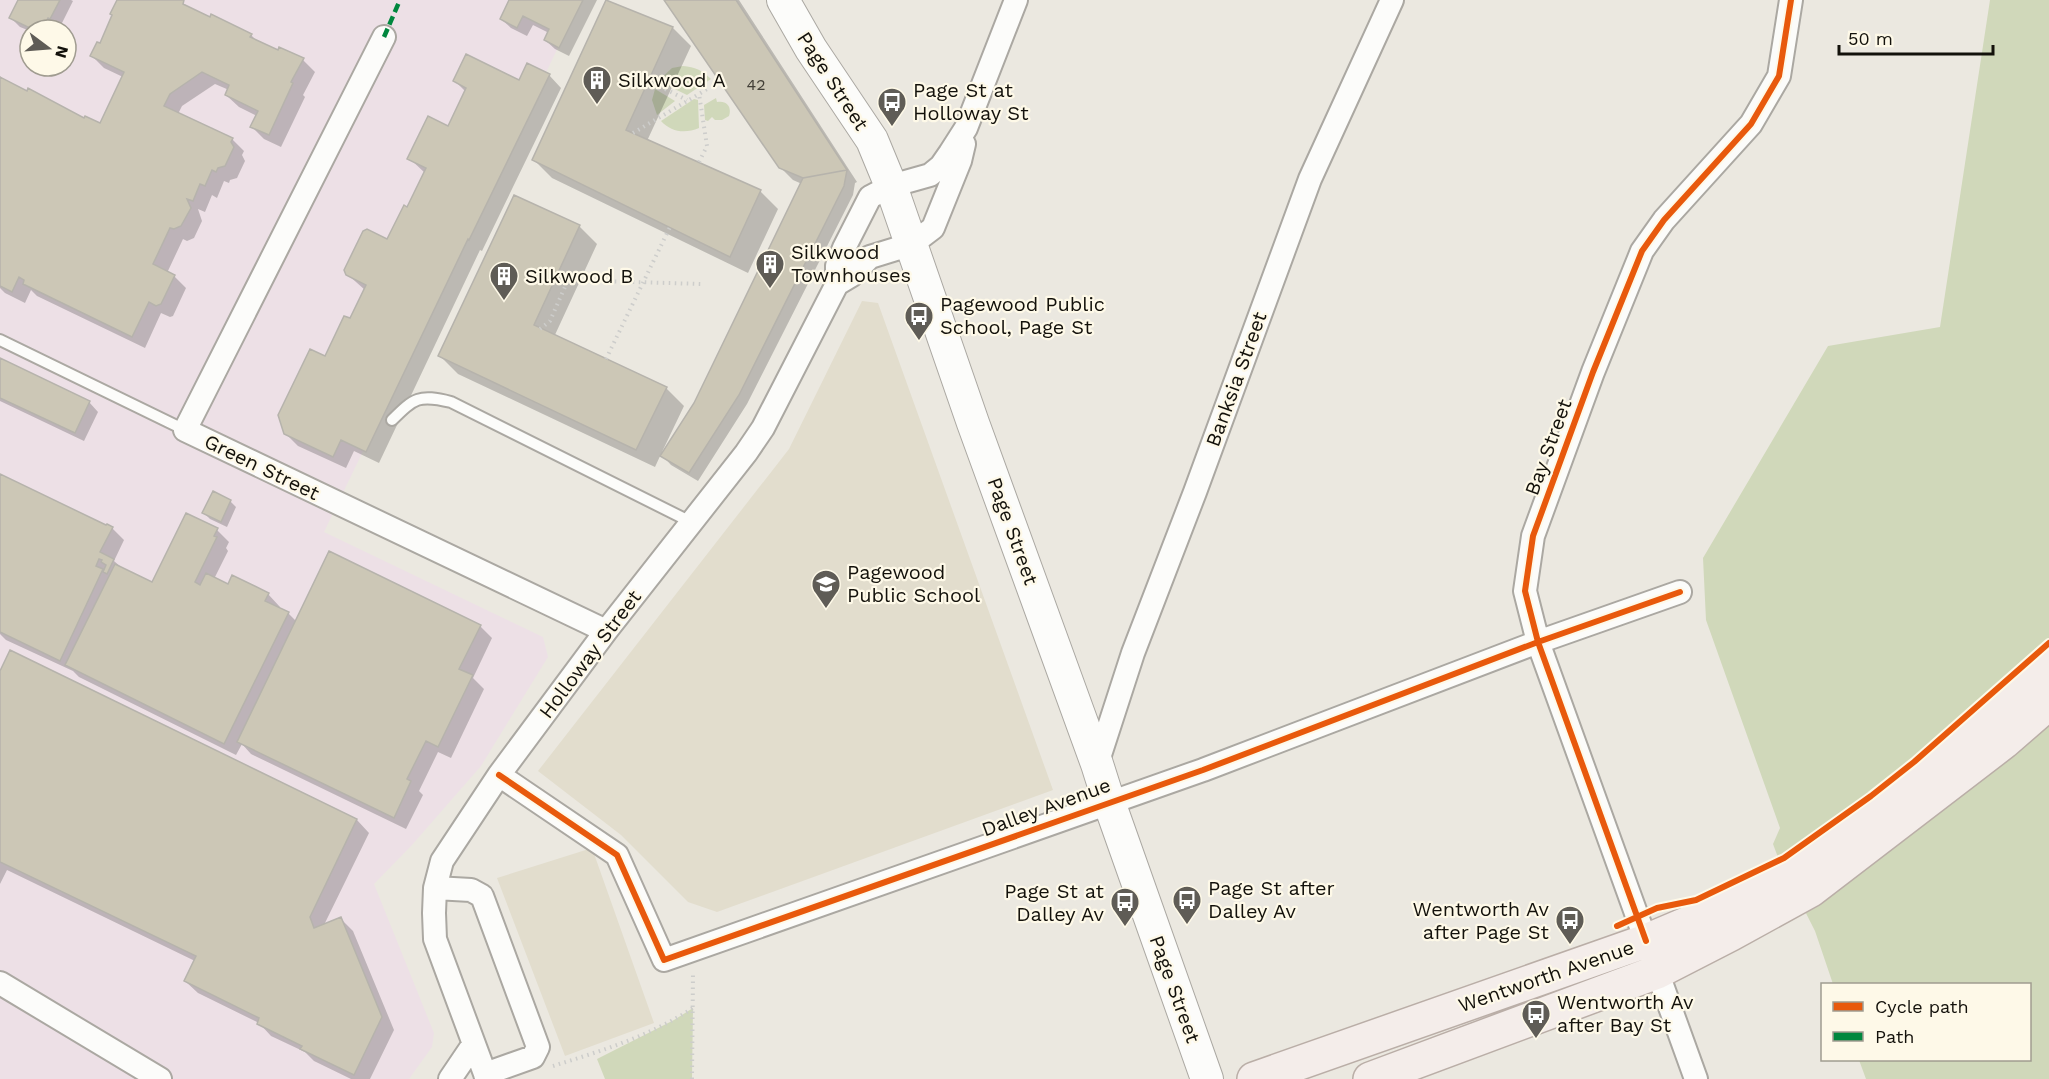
<svg xmlns="http://www.w3.org/2000/svg" width="2049" height="1079" font-family="'Work Sans',sans-serif">
  <style>
    .built { fill: #e2ddcd }
    .industrial { fill: #ede0e6; fill-rule: evenodd }
    .green { fill: #d0d8ba }
    .shadow { fill: #0003 }
    .building { fill: #ccc7b6; stroke: #b6b3ac; stroke-width: 1.5 }
    .lines { fill: none; stroke-linecap: round; stroke-linejoin: round }
    .service-casing { stroke: #aba8a2; stroke-width: 14 }
    .minor-casing { stroke: #aba8a2; stroke-width: 26 }
    .secondary-casing { stroke: #aba8a2; stroke-width: 34 }
    .primary-casing { stroke: #baaea7; stroke-width: 36 }
    .path { stroke: #cdcdcb; stroke-width: 4; stroke-dasharray: 1.5 4.5; stroke-linecap: butt }
    .service { stroke: #fcfcfa; stroke-width: 10 }
    .minor { stroke: #fcfcfa; stroke-width: 22 }
    .secondary { stroke: #fcfcfa; stroke-width: 32 }
    .primary { stroke: #f4edea; stroke-width: 33 }
    .quiet { stroke: #00873e; stroke-width: 4.5; stroke-dasharray: 9 4.5; stroke-linecap: butt }
    .cycleway-casing { stroke: #fef9e8; stroke-width: 10 }
    .cycleway { stroke: #e8590c; stroke-width: 6 }
    .labels { text-anchor: middle; stroke-width: 4.5; stroke-linejoin: round; paint-order: stroke }
    .number-label { font-size: 16px; fill: #413e36 }
    .poi-label { font-size: 20px; fill: #13110b; stroke: #fef9e8; text-anchor: start }
    .street-label { font-size: 20px; fill: #13110b; stroke: #fef9e8 }
  </style>
  <rect width="100%" height="100%" fill="#ebe8e0"/>
  <!-- built -->
  <path class="built" d="M862,301L878,303L1053,790L717,912L688,902L621,835L538,771L789,449Z
    M592,848L654,1023L565,1056L497,878Z"/>
  <!-- industrial -->
  <path class="industrial" d="M0,0H581L324,532L543,637L548,657L481,766L412,845L374,884L434,1033L432,1047L409,1079H0ZM30,30H66V66H30Z"/>
  <!-- green -->
  <path class="green" d="M1990,0H2049V1079H1866L1859,1060H2030V984H1833L1815,931L1779,860L1773,844L1780,828L1706,620L1703,558L1828,346L1940,327Z
    M683,66C695,67 702,70 711,79L687,95L658,81L672,68Z
    M655,89L675,101L657,115L652,100Z
    M716,98L717,102C727,100 732,107 729,116L722,120H715L712,117L708,121L705,120L704,105Z
    M694,99L698,100L699,128C685,134 671,132 661,121Z
    M693,1008L692,1079H605L597,1059L674,1020Z"/>
  <!-- shadow -->
  <path class="shadow" d="M20,0H71L73,1L60,27L57,26L55,30L30,31L20,27L11,18Z
    M121,0H180L191,10L251,35L257,41L279,52L303,60L315,72L303,95L305,97L281,147L264,139L252,127L257,116L239,107L226,95L229,90L215,84L182,106L178,114L232,139L244,151L242,155L245,161L237,178L230,180L229,183L224,181L217,198L212,195L205,212L198,209L202,221L194,238L187,241L183,239L167,273L174,276L186,288L173,316L170,317L161,313L145,348L37,296L31,290L25,303L5,293L0,288V76L5,82L62,109L100,125L123,77L104,68L92,56L100,45Z
    M511,0H597L569,56L555,49L545,40L549,33L533,25L527,36L511,28L501,19Z
    M666,0H739L857,182L855,183L853,195L747,404L698,481L671,465L661,454L655,467L458,374L440,356L579,226L597,244L554,337L666,388L684,406L662,452L664,453L695,404L802,184L793,180L780,167Z
    M607,1L673,28L691,46L647,141L760,191L778,209L748,273L552,178L534,160Z
    M549,75L561,88L482,251L480,250L379,463L354,451L346,468L298,446L285,433L326,358L351,320L365,290L347,274L388,241L408,209L425,173L409,158L448,128L465,91L455,81L520,82Z
    M0,360L89,402L98,412L84,441L0,401Z
    M0,476L107,527H111L124,540L114,561L122,568L153,584L217,530L229,542L226,548L228,551L214,579L229,586L268,594L280,607L279,609L288,613L297,622L480,626L492,638L473,678L484,689L451,758L438,752L419,791L423,795L406,829L251,754L242,744L236,755L79,677L73,671L6,640L0,634Z
    M230,501L236,507L227,527L210,519L204,513Z
    M11,652L357,820L369,833L324,925L340,918L353,931L394,1030L370,1079H351L314,1061L305,1052L271,1036L259,1023L198,993L185,981L195,961L7,870L0,884V675Z"/>
  <!-- building -->
  <path class="building" d="M18,0H60L50,19L48,18L42,30H34L9,18Z
    M117,0H184L183,4L210,17L211,14L252,34L250,37L278,50L279,47L304,58L291,82L293,83L269,135L250,127L258,111L225,95L229,85L202,72L170,94L164,106L233,138L231,142L234,147L225,166L218,168L216,172L212,170L205,186L200,184L193,201L187,199L191,208L181,226L174,229L170,228L153,264L175,275L161,304L156,306L149,302L132,337L23,284L24,280L19,277L12,292L0,286V77L27,91L28,88L84,118L85,116L100,123L124,72L90,56L97,42L100,43L112,15L110,14Z
    M509,0H583L559,48L544,40L549,29L523,16L517,28L500,19Z
    M606,0L673,27L626,130L761,190L730,257L532,160Z
    M664,0H736L847,170L803,178L779,168Z
    M466,54L519,80L527,63L550,74L469,240L468,239L366,452L341,440L333,457L284,434L278,415L310,349L325,356L344,316L350,318L366,285L346,275L344,270L363,231L367,229L387,239L404,205L407,207L426,168L407,159L428,116L448,126L466,88L453,81Z
    M847,170L844,186L739,395L689,473L660,456L694,403L803,178Z
    M514,195L580,225L534,325L667,387L636,450L438,356Z
    M0,358L90,401L75,433L0,398Z
    M0,474L106,525L107,524L113,527L100,552L114,559L107,574L103,572L106,565L101,562L102,560L99,559L96,566L103,569L60,661L0,632Z
    M213,491L231,500L221,522L202,513Z
    M186,513L218,528L214,536L217,537L195,582L200,585L206,573L228,584L232,575L269,593L265,601L289,612L224,744L65,665L115,564L152,582Z
    M329,551L481,625L459,669L473,675L438,747L426,741L407,779L411,781L394,818L237,742Z
    M10,650L357,819L310,917L314,928L341,917L382,1017L354,1075L300,1049L302,1046L257,1024L259,1018L184,981L196,956L0,862V671Z"/>
  <g class="lines">
    <!-- service casing -->
    <g class="service-casing">
      <path id="service" d="M0,340L185,430
        M392,420C414,398 419,394 451,402L691,522"/>
    </g>
    <!-- minor casing -->
    <g class="minor-casing">
      <path id="minor" d="M384,37L185,430L606,631
        M837,284L852,275L870,257L912,244L933,228L960,161L964,144
        M1097,764L1133,653L1195,492L1310,179L1392,0
        M499,775L617,855L664,960L1203,770L1538,642L1680,592
        M435,888L471,890L482,896L538,1047L533,1057L485,1074
        M0,983L160,1079
        M450,1079L473,1045
        M487,1079L435,939L434,913L435,888L442,861L499,775L606,631L746,453L763,428L837,284V266L844,248L870,197L891,186L930,175L941,166L950,153L966,128L1016,0
        M1696,1079L1538,642L1525,591L1533,536L1593,372L1642,251L1664,220L1751,124L1779,76L1791,0"/>
    </g>
    <!-- secondary casing -->
    <g class="secondary-casing">
      <path id="secondary" d="M783,0L811,49L872,140L891,186L973,423L1097,764L1109,802L1207,1079"/>
    </g>
    <!-- primary casing -->
    <g class="primary-casing">
      <path id="primary" d="M1254,1079L1646,941L1750,897L1851,833L1952,751L2049,665
        M1370,1079L1657,972L1731,934L1811,890L2004,742L2049,703"/>
    </g>
    <!-- path -->
    <path class="path" d="M649,81L687,100
      M633,133L699,94
      M699,162L707,146L699,94L707,89
      M555,278L565,280L702,284
      M540,329L550,321L568,280
      M606,359L670,227
      M553,1066C601,1051 650,1036 693,1008
      M692,1079L693,972"/>
    <!-- service -->
    <use href="#service" class="service"/>
    <!-- minor -->
    <use href="#minor" class="minor"/>
    <!-- secondary -->
    <use href="#secondary" class="secondary"/>
    <!-- primary -->
    <use href="#primary" class="primary"/>
    <!-- quiet -->
    <path class="quiet" d="M384,37L400,0"/>
    <!-- cycleway casing -->
    <g class="cycleway-casing">
      <path id="cycleway" d="M499,775L617,855L664,960L1203,770L1538,642L1680,592
        M1617,926L1657,908L1696,900L1784,858L1871,796L1914,762L2049,643
        M1646,941L1538,642L1525,591L1533,536L1593,372L1642,251L1664,220L1751,124L1779,76L1791,0"/>
    </g>
    <!-- cycleway -->
    <use href="#cycleway" class="cycleway"/>
  </g>
  <!-- icons -->
  <defs>
    <g id="building-pin" transform="scale(1.5)"><path d="M0 17L-7.5 6A9.5 9.5 0 1 1 7.5 6Z" fill="#5f5c56" stroke="#fef9e8"/><path d="M-4-6H4V6H1V3H-1V6H-4ZM-2.5-4.3h1.7v1.8h-1.7ZM.8-4.3h1.7v1.8H.8ZM-2.5-1h1.7V.8h-1.7ZM.8-1h1.7V.8H.8Z" fill="#fff"/></g>
    <g id="bus-pin" transform="scale(1.5)"><path d="M0 17L-7.5 6A9.5 9.5 0 1 1 7.5 6Z" fill="#5f5c56" stroke="#fef9e8"/><path d="M-5-6H5V4H4V6H2V4H-2V6H-4V4H-5ZM-3.5-4V0h7V-4ZM-3.5 1.2v1.5H-2V1.2ZM2 1.2v1.5H3.5V1.2Z" fill="#fff"/></g>
    <g id="school-pin" transform="scale(1.5)"><path d="M0 17L-7.5 6A9.5 9.5 0 1 1 7.5 6Z" fill="#5f5c56" stroke="#fef9e8"/><path d="M0-5L7-2L0 1L-7-2ZM-4 1L0 2.5L4 1V4Q0 6-4 4Z" fill="#fff"/></g>
  </defs>
  <g fill-rule="evenodd">
    <use href="#building-pin" x="597" y="80"/>
    <use href="#bus-pin" x="892" y="102"/>
    <use href="#building-pin" x="770" y="264"/>
    <use href="#building-pin" x="504" y="276"/>
    <use href="#bus-pin" x="919" y="316"/>
    <use href="#school-pin" x="826" y="584"/>
    <use href="#bus-pin" x="1187" y="900"/>
    <use href="#bus-pin" x="1125" y="902"/>
    <use href="#bus-pin" x="1570" y="920"/>
    <use href="#bus-pin" x="1536" y="1014"/>
  </g>
  <g class="labels">
    <!-- number labels -->
    <g class="number-label">
      <text x="756" y="90">42</text>
    </g>
    <!-- poi labels -->
    <g class="poi-label">
      <text x="618" y="87">Silkwood A</text>
      <text x="913" y="97">Page St at<tspan x="913" dy="23">Holloway St</tspan></text>
      <text x="791" y="259">Silkwood<tspan x="791" dy="23">Townhouses</tspan></text>
      <text x="525" y="283">Silkwood B</text>
      <text x="940" y="311">Pagewood Public<tspan x="940" dy="23">School, Page St</tspan></text>
      <text x="847" y="579">Pagewood<tspan x="847" dy="23">Public School</tspan></text>
      <text x="1208" y="895">Page St after<tspan x="1208" dy="23">Dalley Av</tspan></text>
      <text x="1104" y="898" text-anchor="end">Page St at<tspan x="1104" dy="23">Dalley Av</tspan></text>
      <text x="1549" y="916" text-anchor="end">Wentworth Av<tspan x="1549" dy="23">after Page St</tspan></text>
      <text x="1557" y="1009">Wentworth Av<tspan x="1557" dy="23">after Bay St</tspan></text>
    </g>
    <!-- street labels -->
    <g class="street-label">
      <text transform="translate(833 81) rotate(57)" y="7">Page Street</text>
      <text transform="translate(1236 379) rotate(-70)" y="7">Banksia Street</text>
      <text transform="translate(1548 447) rotate(-70)" y="7">Bay Street</text>
      <text transform="translate(262 467) rotate(26)" y="7">Green Street</text>
      <text transform="translate(1013 531) rotate(70)" y="7">Page Street</text>
      <text transform="translate(590 654) rotate(-53)" y="7">Holloway Street</text>
      <text transform="translate(1046 807) rotate(-20)" y="7">Dalley Avenue</text>
      <text transform="translate(1546 976) rotate(-19)" y="7">Wentworth Avenue</text>
      <text transform="translate(1175 989) rotate(70)" y="7">Page Street</text>
    </g>
  </g>
  <!-- legend -->
  <rect x="1821" y="983" width="210" height="78" fill="#fef9e8" stroke="#a09c90" stroke-width="1.5"/>
  <rect x="1833" y="1002" width="30" height="9" fill="#e8590c" stroke="#a09c90" stroke-width="1.5"/>
  <text x="1875" y="1013" font-size="18" fill="#13110b">Cycle path</text>
  <rect x="1833" y="1032" width="30" height="9" fill="#00873e" stroke="#a09c90" stroke-width="1.5"/>
  <text x="1875" y="1043" font-size="18" fill="#13110b">Path</text>
  <!-- north arrow -->
  <g transform="translate(48 48) rotate(106)"><circle r="28" fill="#fef9e8" stroke="#a09c90" stroke-width="1.5"/>
  <path d="M0-4.5L10 22L0 15L-10 22Z" fill="#5f5c56"/>
  <text y="-9" font-size="16" font-weight="bold" text-anchor="middle" fill="#13110b">N</text>
  </g>
  <!-- scale -->
  <path d="M1839 45v9h154v-9" fill="none" stroke="#13110b" stroke-width="3"/>
  <text x="1848" y="45" font-size="18" fill="#13110b" stroke="#fef9e8" stroke-width="4.5" paint-order="stroke">50 m</text>
</svg>
